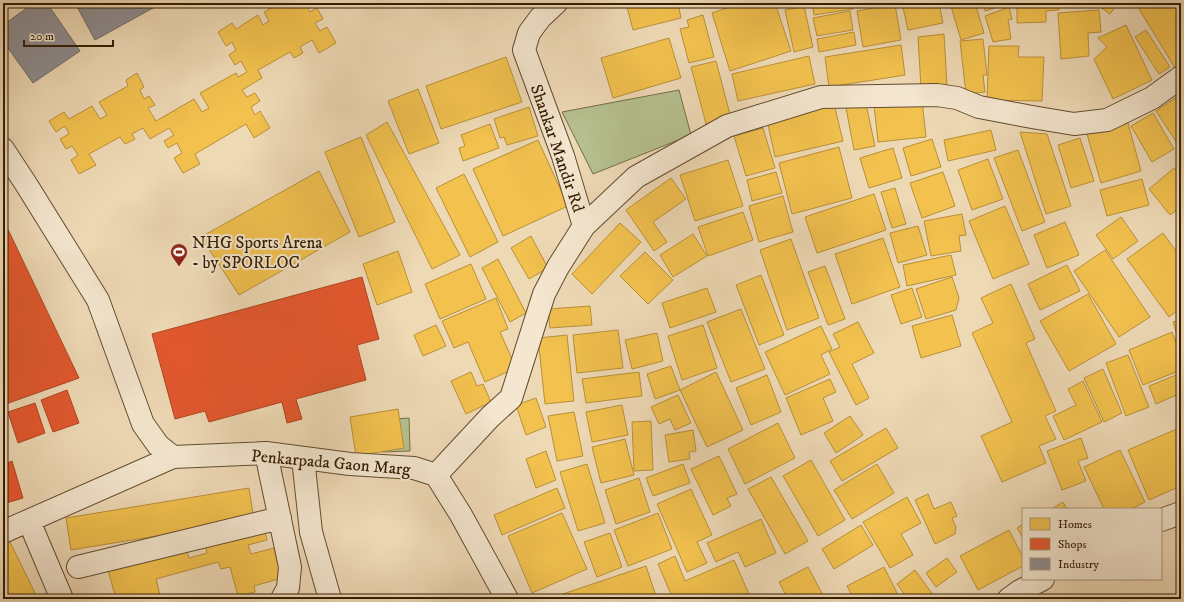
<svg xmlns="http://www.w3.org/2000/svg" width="1184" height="602" font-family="'IM FELL DW Pica',serif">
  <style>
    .green { fill: #b6c08f; stroke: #746e49 }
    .homes { fill: #f2c14e; stroke: #b99038 }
    .shops { fill: #e4572e; stroke: #af4621 }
    .industry { fill: #8d8d92; stroke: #726b67 }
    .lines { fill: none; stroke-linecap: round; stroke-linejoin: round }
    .minor-casing { stroke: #624c30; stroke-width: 24 }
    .minor { stroke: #f4e6cf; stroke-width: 22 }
    .labels { text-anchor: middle; stroke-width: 4; stroke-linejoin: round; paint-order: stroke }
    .street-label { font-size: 17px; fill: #331d03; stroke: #f4e6cf }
    .poi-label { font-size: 17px; fill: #331d03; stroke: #f4e6cf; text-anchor: start }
  </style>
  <rect width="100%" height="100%" fill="#eed9b5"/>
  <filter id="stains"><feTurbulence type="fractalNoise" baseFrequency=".005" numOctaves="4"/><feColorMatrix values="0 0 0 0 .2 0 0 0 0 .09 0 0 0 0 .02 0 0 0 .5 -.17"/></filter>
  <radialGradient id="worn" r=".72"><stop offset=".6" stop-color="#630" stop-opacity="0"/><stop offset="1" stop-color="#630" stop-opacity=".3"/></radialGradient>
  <!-- green -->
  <path class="green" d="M679,90L691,135L593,174L562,112Z
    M409,418L410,451L382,452L381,420Z"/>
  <!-- homes -->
  <path class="homes" d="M280,3H310L306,5L310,12L317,8L323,19L315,23L320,31L327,27L336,43L319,53L312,40L300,47L303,53L294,58L290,52L258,70L262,78L242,90L247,97L255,93L260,101L251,107L255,115L260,111L270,128L254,138L246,124L195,154L200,164L183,173L174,158L182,153L177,143L168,148L164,141L174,135L169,128L150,139L143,128L132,134L135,139L125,144L120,137L89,154L96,165L79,174L71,160L78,155L72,146L66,149L60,139L69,134L65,126L56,132L49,121L64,112L69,119L92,106L100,119L107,115L99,102L128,86L126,80L137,73L144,87L140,90L144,99L149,96L155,105L148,108L156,121L194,99L202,112L209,108L200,93L236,73L238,77L247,72L241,61L235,65L229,55L236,50L232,42L226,46L218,32L232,23L236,29L258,15L263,25L269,21L264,12Z
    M626,3H678L681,18L633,30Z
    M709,3H725L711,8Z
    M741,3H775L791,51L730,71L712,13Z
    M812,3H852L853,9L814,15Z
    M855,3H888L856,8Z
    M902,3H939L943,23L908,30Z
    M950,3H975L984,33L961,40Z
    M983,3H1007L1008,4L985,11Z
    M1017,3H1059V10L1046,11V22L1017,23Z
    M1095,3H1118L1110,14Z
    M1146,3H1181V63L1175,68L1139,9Z
    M895,4L901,40L863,47L857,11Z
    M804,6L813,47L794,52L785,10Z
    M1009,7L1012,19L1008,20L1011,39L993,42L985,16Z
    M1099,10L1101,32L1088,33L1089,56L1061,59L1058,13Z
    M850,11L853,30L817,36L813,18Z
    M703,15L714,57L689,63L680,29L689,27L687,20Z
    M1126,25L1152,80L1113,99L1094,59L1107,47L1098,38Z
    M1146,30L1170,67L1159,74L1135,37Z
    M854,32L856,45L819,52L817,39Z
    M944,34L947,85L921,88L918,37Z
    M669,38L681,78L613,98L601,58Z
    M983,39L987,75H983L985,92L966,94L960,41Z
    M901,45L905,75L829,87L825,57Z
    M989,46H1019L1018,57H1044L1042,101L987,100Z
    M809,56L815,84L738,101L732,74Z
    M506,57L522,102L441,129L426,86Z
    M716,61L731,118L706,124L691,67Z
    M418,89L439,143L409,154L388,101Z
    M1181,94V149L1156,111Z
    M922,99L926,137L878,142L874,105Z
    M834,104L843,141L775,157L767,120Z
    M866,104L875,146L854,150L846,108Z
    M529,107L538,136L507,145L504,137L500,138L494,119Z
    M1153,113L1174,149L1152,162L1131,126Z
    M387,122L460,255L432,269L366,135Z
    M1128,123L1141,171L1101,183L1087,134Z
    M490,124L499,148L463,161L459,148L465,146L461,135Z
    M763,128L775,168L746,176L734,136Z
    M991,130L996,150L948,161L944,140Z
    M1020,132L1047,134L1071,206L1046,214Z
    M361,137L395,222L359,237L325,152Z
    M1080,138L1094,181L1071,188L1058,145Z
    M932,139L941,167L911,176L903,148Z
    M538,140L568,206L503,236L473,169Z
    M839,147L852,198L792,214L779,163Z
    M893,148L902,178L869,188L860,158Z
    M1018,150L1045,222L1022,231L994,158Z
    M988,159L1003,199L972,210L958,170Z
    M728,160L743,206L695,221L680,175Z
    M1174,168L1181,177V207L1170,215L1149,189Z
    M319,171L350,232L239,295L201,237Z
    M776,172L782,193L752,201L747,180Z
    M943,172L955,206L922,218L910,183Z
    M464,174L498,242L470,257L436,188Z
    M671,178L686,199L653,222L667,242L654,251L626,210Z
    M1142,179L1149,205L1107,216L1100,190Z
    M895,188L906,224L892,228L881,192Z
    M874,194L886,230L817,253L805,217Z
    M783,196L793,232L759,242L749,206Z
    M1005,206L1029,264L993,279L969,221Z
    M743,212L753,240L708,256L698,227Z
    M962,214L966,235L959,236L961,251L931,256L924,221Z
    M1181,216V227L1176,220Z
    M1121,217L1138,241L1113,259L1096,235Z
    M1065,222L1079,255L1047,268L1034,235Z
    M620,223L641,242L592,294L572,274Z
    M918,226L927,255L898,263L890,233Z
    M1163,233L1181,258V308L1169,317L1127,259Z
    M693,234L707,256L673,277L660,255Z
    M531,236L548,268L529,279L511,248Z
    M883,238L900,287L852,304L835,254Z
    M791,239L819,318L787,330L760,250Z
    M1105,250L1150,317L1119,337L1074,271Z
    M398,251L412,292L377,305L363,264Z
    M645,252L673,280L648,304L620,276Z
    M951,255L956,275L907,286L903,265Z
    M498,259L526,313L510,322L482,268Z
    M471,264L486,299L440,319L425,284Z
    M1067,265L1080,291L1040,310L1028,284Z
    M825,266L845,319L828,325L808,272Z
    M761,275L784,335L759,345L736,285Z
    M952,277L959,298L956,310L926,319L916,289Z
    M1011,284L1035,339L1026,343L1056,411L1045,416L1056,439L1039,446L1046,463L1002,482L981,436L1012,422L972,333L993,323L981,298Z
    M707,288L716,312L670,328L662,303Z
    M912,288L922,317L901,324L891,295Z
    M1088,294L1116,344L1069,371L1040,321Z
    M496,298L508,329L500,332L516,368L485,382L468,342L454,348L442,321Z
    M590,306L592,325L550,328L548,309Z
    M741,309L765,369L731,382L707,322Z
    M952,315L961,346L921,358L912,326Z
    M1181,320V347L1173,322Z
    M858,322L874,353L852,364L869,398L856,405L829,352L840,347L833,334Z
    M436,325L446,346L423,356L414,335Z
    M703,325L717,368L682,380L668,336Z
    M821,326L832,349L821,355L830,374L785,395L765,352Z
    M618,330L623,368L577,373L573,335Z
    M1172,332L1181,355V370L1143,385L1129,350Z
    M657,333L663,361L632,369L625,340Z
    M567,335L574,401L545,404L538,338Z
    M1128,355L1149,407L1126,416L1106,363Z
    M671,366L680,390L655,399L647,374Z
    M1103,369L1122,413L1104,422L1084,378Z
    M471,372L477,386L483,384L491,402L466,414L451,381Z
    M639,372L642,396L586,403L582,379Z
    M716,372L743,430L707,447L680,390Z
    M1181,373V393L1156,404L1149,386Z
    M767,375L781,412L751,425L736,388Z
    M830,379L836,392L823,398L833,421L801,435L786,398Z
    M1083,381L1102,422L1064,440L1053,416L1076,405L1068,389Z
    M678,395L691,423L675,430L670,419L659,424L651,407Z
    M1181,397V416L1176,398Z
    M536,398L546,427L526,435L516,405Z
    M622,405L628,435L592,442L586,412Z
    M398,409L404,448L356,456L350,417Z
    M574,412L583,456L557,461L548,416Z
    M850,416L863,435L836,453L824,433Z
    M651,421L653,470L634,471L632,422Z
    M778,423L795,458L745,484L728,449Z
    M886,428L898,448L842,481L830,461Z
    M1179,428L1181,432V486L1149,500L1128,450Z
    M693,430L696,451L689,452L690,459L669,462L665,435Z
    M1081,438L1088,458L1078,461L1086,481L1062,490L1047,451Z
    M625,439L634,475L601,483L592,447Z
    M1120,450L1145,502L1131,509H1104L1084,467Z
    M546,451L556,480L536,488L526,459Z
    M719,456L737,494L727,498L731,506L713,515L691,469Z
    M811,460L845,520L818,536L783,476Z
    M587,464L605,523L578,531L560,472Z
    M683,464L690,483L653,496L646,478Z
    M877,464L894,493L852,519L834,490Z
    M771,477L808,541L785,554L748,489Z
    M639,478L650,512L616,524L605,490Z
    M249,488L254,520L71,550L66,518Z
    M557,488L565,508L502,535L494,515Z
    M691,489L712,535L697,542L707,563L687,572L657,504Z
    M928,494L934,509L951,502L957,516L952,518L956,527L955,534L935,544L915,500Z
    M907,497L921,523L901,534L913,555L890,568L863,522Z
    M1063,502L1067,509H1051Z
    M562,513L587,569L532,593L508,536Z
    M658,513L672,549L628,566L614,530Z
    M761,519L776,553L745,567L738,552L716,562L707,543Z
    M1023,524V538L1017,528Z
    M861,525L873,545L834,569L822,549Z
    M264,528L267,540L248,545L251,554L274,548L282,578L254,586L255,592L238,596L230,567L221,569L218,562L156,579L161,599H116L108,570L186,549L189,558L207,553L205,543Z
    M1009,530L1023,557V566L978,590L960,556Z
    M610,533L622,567L597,577L584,542Z
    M8,538L38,599H3V541Z
    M675,556L685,581L734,560L749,594L737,599H673L658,564Z
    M947,558L957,572L936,587L926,573Z
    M646,566L657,599H555L554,597Z
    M808,567L825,599H788L779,582Z
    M884,567L900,599H854L847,586Z
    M915,570L936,599H908L897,584Z
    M784,594L786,599H772Z"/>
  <!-- shops -->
  <path class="shops" d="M3,219L79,378L3,405Z
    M362,277L379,339L357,345L366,380L296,399L302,419L287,423L282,402L209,422L205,411L175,419L152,334Z
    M67,390L79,423L53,432L41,400Z
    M35,403L45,433L18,443L8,412Z
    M12,461L23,498L3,504V465Z"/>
  <!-- industry -->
  <path class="industry" d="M34,3H47L80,51L33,83L3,41V25Z
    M75,3H162L95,40Z"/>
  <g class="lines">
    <!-- minor casing -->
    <g class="minor-casing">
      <path id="minor" d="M3,149L26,184L98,300L143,424L158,445L173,457L266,453L350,464L414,468L436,475L461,515L507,599
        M584,226L636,177L727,126L821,97L937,95L957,98L979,107L1032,117L1074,124L1107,120L1152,98L1181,77
        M266,453L290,567L288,588L282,599
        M303,458L311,532L330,599
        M436,475L490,417L511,398L544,294L558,267L584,226L563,156L524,50L529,33L540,18L556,3
        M1161,520L1181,513
        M29,521L62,599
        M3,532L173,457
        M78,567L280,518
        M1009,599L1020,591L1043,579"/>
    </g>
    <!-- minor -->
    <use href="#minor" class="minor"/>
  </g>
  <!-- icons -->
  <defs>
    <g id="stadium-pin" transform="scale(0.9)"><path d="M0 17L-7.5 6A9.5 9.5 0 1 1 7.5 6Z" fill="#8f2418" stroke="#f4e6cf"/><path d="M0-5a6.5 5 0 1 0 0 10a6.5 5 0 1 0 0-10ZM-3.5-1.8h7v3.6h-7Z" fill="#fff"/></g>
  </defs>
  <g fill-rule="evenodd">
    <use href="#stadium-pin" x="179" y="252"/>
  </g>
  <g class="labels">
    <!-- street labels -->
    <g class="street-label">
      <text transform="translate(558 148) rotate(71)" y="6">Shankar Mandir Rd</text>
      <text transform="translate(331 462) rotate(5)" y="6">Penkarpada Gaon Marg</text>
    </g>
    <!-- poi labels -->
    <g class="poi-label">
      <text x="192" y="248">NHG Sports Arena<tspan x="192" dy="20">- by SPORLOC</tspan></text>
    </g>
  </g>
  <!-- margin -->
  <rect width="1184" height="602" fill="none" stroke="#eed9b5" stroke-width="16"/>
  <rect x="4" y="4" width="1176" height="594" fill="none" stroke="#331d03" stroke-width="2"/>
  <rect x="8" y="8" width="1168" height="586" fill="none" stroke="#331d03"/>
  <!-- legend -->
  <rect x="1022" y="508" width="140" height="72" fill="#f4e6cf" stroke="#a7967d"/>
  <rect x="1030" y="518" width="20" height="12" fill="#f2c14e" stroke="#a7967d"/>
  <text x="1058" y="528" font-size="12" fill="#331d03">Homes</text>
  <rect x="1030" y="538" width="20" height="12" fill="#e4572e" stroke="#a7967d"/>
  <text x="1058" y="548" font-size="12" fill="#331d03">Shops</text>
  <rect x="1030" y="558" width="20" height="12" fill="#8d8d92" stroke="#a7967d"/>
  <text x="1058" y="568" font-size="12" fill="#331d03">Industry</text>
  <!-- scale -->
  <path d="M24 40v6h89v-6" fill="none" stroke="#331d03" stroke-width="2"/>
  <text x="30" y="40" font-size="12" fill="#331d03" stroke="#f4e6cf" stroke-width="3" paint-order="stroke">20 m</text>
  <rect width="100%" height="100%" filter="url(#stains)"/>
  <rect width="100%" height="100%" fill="url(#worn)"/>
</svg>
